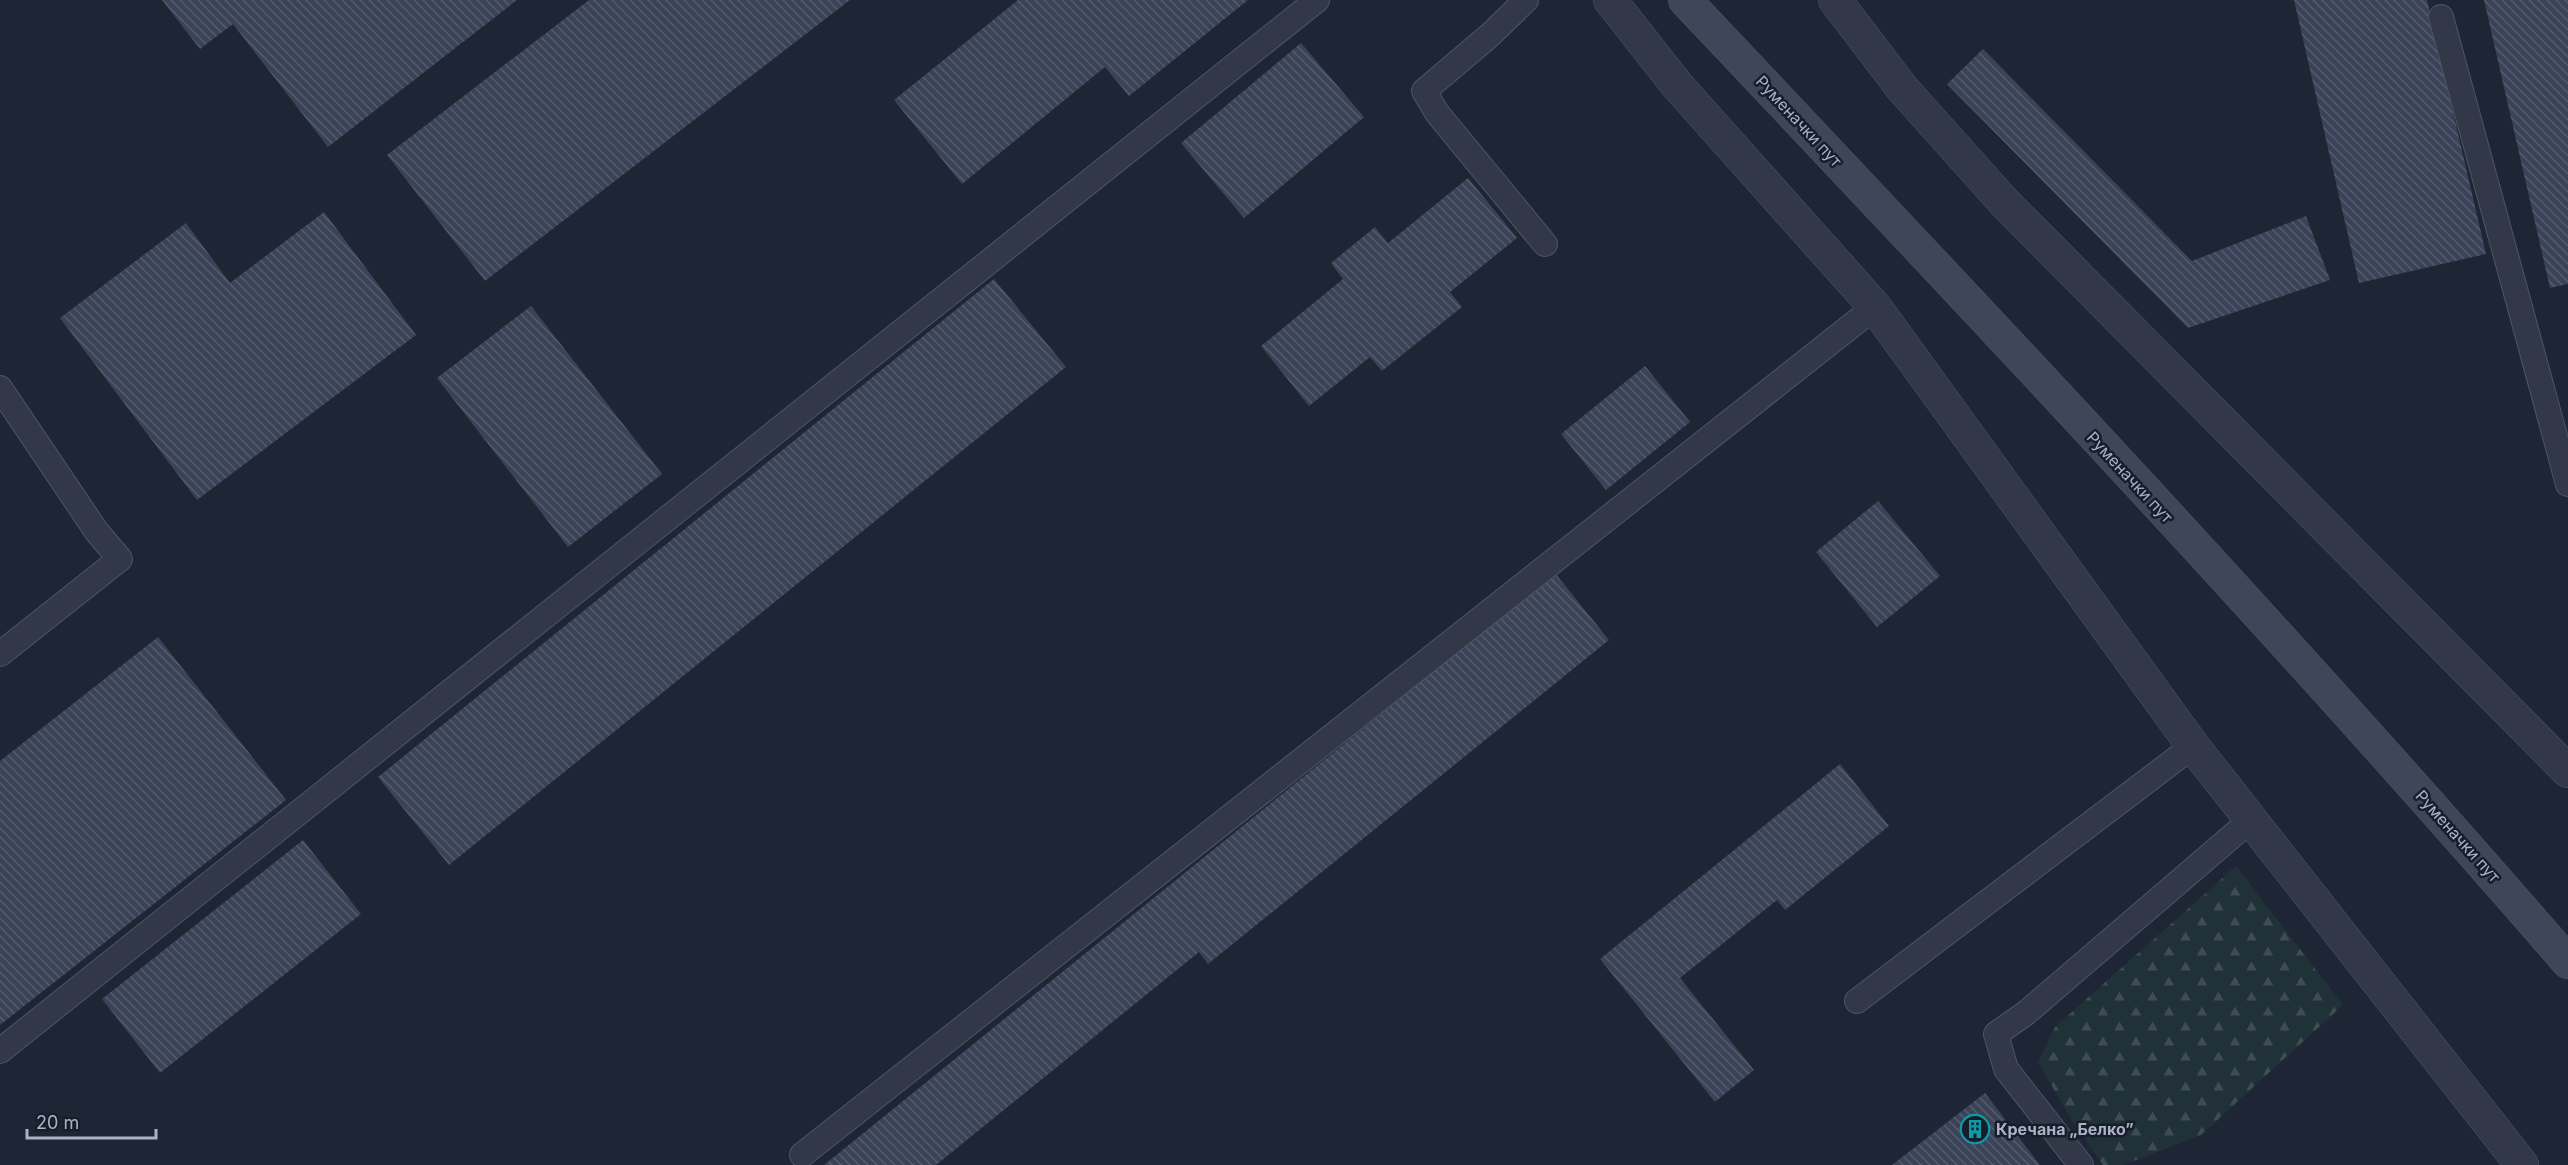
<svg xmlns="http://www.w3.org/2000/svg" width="2568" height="1165" font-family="Inter,sans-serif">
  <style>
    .forest { fill: url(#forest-firs) }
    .building { fill: url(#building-back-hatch) }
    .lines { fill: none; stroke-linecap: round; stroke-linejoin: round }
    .service-casing { stroke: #4f5565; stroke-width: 26 }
    .minor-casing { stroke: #4f5565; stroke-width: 34 }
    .secondary-casing { stroke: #4f5565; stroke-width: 34 }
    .service { stroke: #323847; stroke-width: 24 }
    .minor { stroke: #323847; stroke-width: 33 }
    .secondary { stroke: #3f465a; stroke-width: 33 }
    .labels { text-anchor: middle; stroke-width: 5; stroke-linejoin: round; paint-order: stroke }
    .street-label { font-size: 16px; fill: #abb2c4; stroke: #171d2b }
    .poi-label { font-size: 16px; font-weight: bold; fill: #abb2c4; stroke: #171d2b; text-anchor: start }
  </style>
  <defs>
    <pattern id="forest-firs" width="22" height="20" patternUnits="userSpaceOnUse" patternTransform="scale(1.5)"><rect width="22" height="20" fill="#203237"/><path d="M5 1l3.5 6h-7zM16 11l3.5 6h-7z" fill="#3e4d52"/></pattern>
    <pattern id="building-back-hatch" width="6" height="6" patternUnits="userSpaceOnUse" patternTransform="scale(1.5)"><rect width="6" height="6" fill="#3a4357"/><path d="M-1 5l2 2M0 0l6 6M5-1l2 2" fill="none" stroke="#545c6e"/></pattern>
  </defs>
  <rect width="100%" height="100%" fill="#1e2636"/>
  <!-- forest -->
  <path class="forest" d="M2236,866L2343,1005L2201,1135L2123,1165H2103L2069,1116L2038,1062L2055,1027Z"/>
  <!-- building -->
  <path class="building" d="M162,0H517L328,147L233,24L200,49Z
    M589,0H850L485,281L387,155Z
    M1018,0H1248L1129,96L1105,67L962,184L894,100Z
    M2294,0H2427L2486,254L2359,283Z
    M2484,0H2568V284L2550,288Z
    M1301,43L1364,117L1244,218L1181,143Z
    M1983,49L2192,261L2306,216L2330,280L2188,328L1947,84Z
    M1468,178L1517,238L1450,292L1462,307L1382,371L1370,357L1309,406L1261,346L1343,279L1331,263L1375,227L1388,243Z
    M324,212L416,335L197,500L60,318L186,223L230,283Z
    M994,279L1066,367L449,865L378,777Z
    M531,306L662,474L568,547L437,378Z
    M1645,366L1690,422L1606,490L1561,434Z
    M1878,501L1940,576L1877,627L1816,552Z
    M1555,573L1609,640L1208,964L1199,952L936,1165H824Z
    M158,637L286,800L0,1025V761Z
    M1840,764L1889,826L1785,910L1777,900L1680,978L1754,1070L1715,1102L1600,959Z
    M303,840L361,914L160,1073L102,999Z
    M1985,1093L2040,1165H1892Z"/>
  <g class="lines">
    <!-- service casing -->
    <g class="service-casing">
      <path id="service" d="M1526,0L1490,35L1424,91L1437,113L1545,244
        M2441,17L2568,484
        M0,388L97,532L120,559L0,654
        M1857,1001L2193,746
        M0,1051L1317,0
        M802,1155L1875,307
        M2081,1165L2006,1069L1996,1034L2026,1013L2252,819"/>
    </g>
    <!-- minor casing -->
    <g class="minor-casing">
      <path id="minor" d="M1610,0L1677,85L1875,307L2193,746L2522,1165
        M1835,0L1902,88L2003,201L2568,771"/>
    </g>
    <!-- secondary casing -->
    <g class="secondary-casing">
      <path id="secondary" d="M1685,0C1984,316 2283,633 2568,962"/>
    </g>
    <!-- service -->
    <use href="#service" class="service"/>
    <!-- minor -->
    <use href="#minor" class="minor"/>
    <!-- secondary -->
    <use href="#secondary" class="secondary"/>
  </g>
  <!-- icons -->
  <defs>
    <g id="building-ring" transform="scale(1.5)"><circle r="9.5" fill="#171d2b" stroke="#0f9aa8" stroke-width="1.5"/><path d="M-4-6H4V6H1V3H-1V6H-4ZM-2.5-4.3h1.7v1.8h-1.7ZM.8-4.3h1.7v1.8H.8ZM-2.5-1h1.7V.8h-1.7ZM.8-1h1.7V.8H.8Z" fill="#0f9aa8"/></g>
  </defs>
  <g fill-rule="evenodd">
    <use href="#building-ring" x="1975" y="1129"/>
  </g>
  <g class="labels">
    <!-- street labels -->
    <g class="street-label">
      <text transform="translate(1799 121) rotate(47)" y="6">Руменачки пут</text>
      <text transform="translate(2130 477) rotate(47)" y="6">Руменачки пут</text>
      <text transform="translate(2458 836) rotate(48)" y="6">Руменачки пут</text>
    </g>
    <!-- poi labels -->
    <g class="poi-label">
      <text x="1996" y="1135">Кречана „Белко”</text>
    </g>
  </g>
  <!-- scale -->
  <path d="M27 1129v9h129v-9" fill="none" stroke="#abb2c4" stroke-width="3"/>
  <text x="36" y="1129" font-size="18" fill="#abb2c4" stroke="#171d2b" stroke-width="4.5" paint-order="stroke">20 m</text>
</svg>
